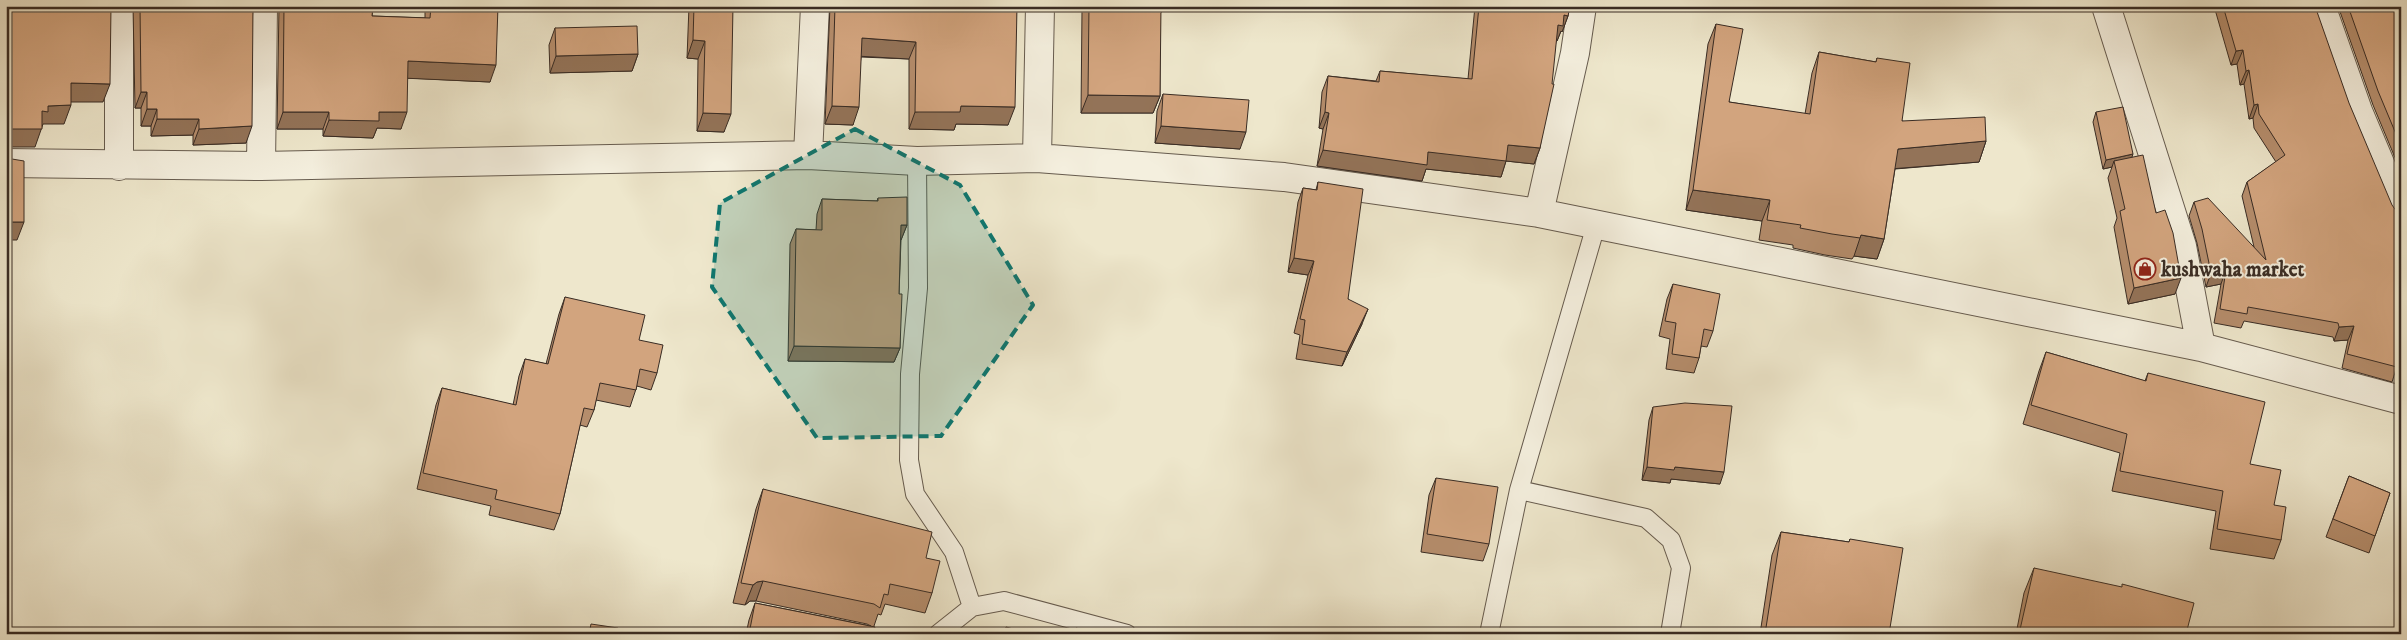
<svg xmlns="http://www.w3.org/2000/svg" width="2407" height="640" font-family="'IM FELL DW Pica',serif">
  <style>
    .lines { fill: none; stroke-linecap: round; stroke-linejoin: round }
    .service-casing { stroke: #665b4e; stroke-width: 20 }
    .minor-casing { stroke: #665b4e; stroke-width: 30 }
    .service { stroke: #f4efde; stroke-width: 18 }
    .minor { stroke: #f4efde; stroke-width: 28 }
    .wall { fill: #b58d6c; stroke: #392c24 }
    .shaded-wall { fill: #937358; stroke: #392c24 }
    .building { fill: #d2a47e; stroke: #392c24 }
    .marked { fill: #0f766e; fill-opacity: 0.2; stroke: #0f766e; stroke-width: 4; stroke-dasharray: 10 6; stroke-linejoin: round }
    .labels { text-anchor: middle; stroke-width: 4; stroke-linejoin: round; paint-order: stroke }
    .poi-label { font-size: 21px; font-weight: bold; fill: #392c24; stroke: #f4efde; text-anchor: start }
  </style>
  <rect width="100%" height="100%" fill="#eee7cc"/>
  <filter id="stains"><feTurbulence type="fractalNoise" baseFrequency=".004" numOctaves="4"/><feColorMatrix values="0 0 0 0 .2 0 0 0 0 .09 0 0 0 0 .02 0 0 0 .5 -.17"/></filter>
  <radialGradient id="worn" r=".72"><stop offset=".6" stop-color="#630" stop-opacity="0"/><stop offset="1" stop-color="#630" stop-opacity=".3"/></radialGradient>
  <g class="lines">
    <!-- service casing -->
    <g class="service-casing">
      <path id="service" d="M917,161L918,288L910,374L909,460L915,494L954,552L972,607
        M1519,490L1646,518L1671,540L1681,568L1670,634
        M938,634L972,607L1004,601L1127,634
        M1489,634L1519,490L1596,225"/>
    </g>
    <!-- minor casing -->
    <g class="minor-casing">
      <path id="minor" d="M2106,6L2182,246L2201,347
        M2321,6L2358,111L2401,213
        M808,155L815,6
        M1037,158L1040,6
        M6,163L261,166L808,155L917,161L1037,158L1284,177L1539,213L2201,347L2401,400
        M119,166V6
        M261,166L263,6
        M1539,213L1575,53L1582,6"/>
    </g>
    <!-- service -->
    <use href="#service" class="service"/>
    <!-- minor -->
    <use href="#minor" class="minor"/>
  </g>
  <!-- wall -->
  <path class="wall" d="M133,6H253L246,143L193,145V135L151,136V126H141V108H135Z
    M279,6H373L372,16L425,18V6H498L490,82L407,78L401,129L377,128L373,138L323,136V129H277Z
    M689,6H733L724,132L697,131L698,59L687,58Z
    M830,6H1017L1008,125L956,124L954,130L909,129V59L861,57L853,125L825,124Z
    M1065,6H1164L1161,13H1160V96L1153,113H1081L1082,10L1065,9Z
    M1475,6H1570L1568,16L1562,32L1561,31L1557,41H1556L1540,148L1534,164L1506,161L1501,177L1426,169L1422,181L1317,166L1323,129L1319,128L1322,92L1328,76L1376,81L1380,71L1468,79Z
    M2214,6H2315L2399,360L2392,382L2342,368L2348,340L2334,341L2333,337L2244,321L2241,328L2214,323L2221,284L2206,287L2197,243L2189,216L2194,202L2254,247L2242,196L2247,182L2276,162L2254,128L2253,118L2249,119L2244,84L2240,85L2237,64L2231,65Z
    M2338,6H2401V172L2373,105Z
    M1716,24L1729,102L1805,114L1812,73L1819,52L1876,62L1877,58L1902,121L1986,141L1979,162L1895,169L1884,239L1877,259L1854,256L1852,259L1825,255L1793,248V245L1759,240L1762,221L1686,210L1708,44Z
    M555,28L638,54L632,71L550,73L549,45Z
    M1163,94L1240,149L1155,143L1157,111Z
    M2096,112L2132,157L2175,294L2128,304L2114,227L2117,218L2108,178L2112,167L2103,169L2093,122Z
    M1318,182L1348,299L1362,324L1342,366L1296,359L1300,335L1294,333L1308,275L1288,272L1298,202L1303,188L1316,190Z
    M878,198L907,225L901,240L899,294L900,348L894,362L788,361L790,244L796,229L816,230L817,214L822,199L877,201Z
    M1673,284L1713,331L1707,347L1701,346L1699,358L1694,373L1666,369L1670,339L1659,336L1667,299Z
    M565,297L639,340L657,373L651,390L637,386L630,407L596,400L594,410L587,427L580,425L560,514L554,530L489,515L491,506L417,489L436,405L442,388L513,405L519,376L525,359L546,364L559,314Z
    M2046,352L2145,381L2148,373L2250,464L2274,505L2281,540L2274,559L2210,549L2216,511L2112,491L2120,453L2023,424L2039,371Z
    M1653,407L1720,484L1671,479L1670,483L1642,480L1649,420Z
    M2349,476L2390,493L2369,553L2326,537Z
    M1436,478L1489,544L1483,561L1421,552L1429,495Z
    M763,489L926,558L932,593L925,613L885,604L881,615L878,614L874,626L873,634H746L749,620L755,603L871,626L867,624L756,601H750L745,605L733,603L756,509Z
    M1781,532L1849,542L1850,539L1889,634H1760L1772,555Z
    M2034,568L2186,634H2016L2024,593Z"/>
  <!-- shaded-wall -->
  <path class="shaded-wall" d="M1066,6H1084L1082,10L1065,9Z
    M1157,6H1164L1161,13H1154Z
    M1564,15L1568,16L1562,32L1561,31L1557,41H1552L1558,25Z
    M862,38L916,42L909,59L856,56Z
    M693,40L705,41L698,59L687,58Z
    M2243,50L2237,64L2231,65L2236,51Z
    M638,54L632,71L550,73L556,56Z
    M408,61L496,65L490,82L402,78Z
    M2249,70L2244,84L2240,85L2246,71Z
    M71,83L110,84L103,102H64Z
    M141,92H147L141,108H135Z
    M1088,95L1160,96L1153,113H1081Z
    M2258,104L2253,118L2249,119L2254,105Z
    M71,105L64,124H43L35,147H6V131L42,111L48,106Z
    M832,106L859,107L853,125L825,124Z
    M961,106L1015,107L1008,125L956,124L954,130L909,129L915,112Z
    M147,109H157L151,126H141Z
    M283,112H329L323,129H277Z
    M379,112H407L401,129L377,128L373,138L323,136L329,120Z
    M1325,112L1329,113L1323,129L1319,128Z
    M703,113L731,114L724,132L697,131Z
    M157,119H199L193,135L151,136Z
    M252,126L246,143L193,145L199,129Z
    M1161,126L1246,132L1240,149L1155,143Z
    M1986,141L1979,162L1890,169L1898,149Z
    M1508,145L1540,148L1534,164L1506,161L1501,177L1426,169L1422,181L1317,166L1323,150L1428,152Z
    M2133,154L2130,163L2114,161L2112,167L2103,169L2106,160Z
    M1693,190L1770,200L1762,221L1686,210Z
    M6,222H24L17,240H6Z
    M901,225H907L901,240H896Z
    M1861,235L1884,239L1877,259L1854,256Z
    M1294,258L1314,261L1308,275L1288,272Z
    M2226,270L2221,284L2206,287L2211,273Z
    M2181,278L2175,294L2128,304L2134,288Z
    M1368,309L1362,324L1342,366L1347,352Z
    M2354,326L2348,340L2334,341L2339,327Z
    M794,346L900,348L894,362L788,361Z
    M1647,467H1675L1724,472L1720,484L1671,479L1670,483L1642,480Z
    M763,581L756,601H750L745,605L753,585L757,582Z"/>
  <!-- building -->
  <path class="building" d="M6,6H111L110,84L71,83V105L48,106V112L42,111V129H12L6,131Z
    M140,6H253L252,126L199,129V119H157V109H147V92H141Z
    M284,6H373L372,16L430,18L431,6H498L496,65L408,61L407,112H379V121L329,120V112H283Z
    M694,6H733L731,114L703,113L705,41L693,40Z
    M835,6H1017L1015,107L961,106L960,112H915L916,42L862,38L859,107L832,106Z
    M1089,6H1161L1160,96L1088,95Z
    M1479,6H1570L1568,16L1564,15L1563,26L1558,25L1552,84H1554L1540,148L1508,145L1506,161L1428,152L1427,165L1323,150L1329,113L1325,112L1328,76L1379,82L1380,71L1472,79Z
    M2223,6H2315L2349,103L2392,205L2397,212L2401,213V354L2397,367L2347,354L2354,326L2339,327L2338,323L2248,307L2247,314L2220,309L2226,270L2211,273L2202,229L2194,202L2208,198L2266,260L2247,182L2285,155L2259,114L2258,104L2254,105L2249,70L2246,71L2243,50L2236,51Z
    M2348,6H2401V146L2378,91Z
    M1716,24L1743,29L1729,102L1810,114L1819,52L1876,62L1877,58L1910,63L1902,121L1985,117L1986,141L1898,149L1884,239L1861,235L1860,238L1832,234L1800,228L1801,225L1767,220L1770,200L1693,190Z
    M637,26L638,54L556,56L555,28Z
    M1163,94L1249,100L1246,132L1161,126Z
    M2123,107L2133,154L2106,160L2096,112Z
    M2143,155L2156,213L2165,210L2173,233L2181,278L2134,288L2120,211L2125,209L2114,161Z
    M6,158L24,161V222H6Z
    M1318,182L1363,189L1348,299L1368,309L1347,352L1302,344L1305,320L1300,319L1314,261L1294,258L1303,188L1317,190Z
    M907,197V225H901L899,294H902L900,348L794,346L796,229L822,230V199L878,201V198Z
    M1673,284L1720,294L1713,331L1704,329L1699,358L1672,354L1676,323L1665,321Z
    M565,297L645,315L639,340L663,345L657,373L640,369L636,390L600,383L594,410L584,408L560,514L495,499L497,490L423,473L442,388L516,405L525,359L548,364Z
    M2046,352L2146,381L2148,373L2265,402L2250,464L2281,470L2274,505L2286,507L2281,540L2217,529L2223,491L2120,471L2127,434L2031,405Z
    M1685,403L1732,406L1724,472L1675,467L1674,470L1647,467L1653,407Z
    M2349,476L2390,493L2375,536L2333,519Z
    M1436,478L1498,487L1489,544L1427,534Z
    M763,489L932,532L926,558L940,561L932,593L890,584L888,595L884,594L880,608L874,604L763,581L757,582L753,585L741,583Z
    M1781,532L1849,542L1850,539L1903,548L1889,634H1765Z
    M2034,568L2122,587V584L2194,603L2186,634H2019Z
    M755,603L875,627L873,634H749Z
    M591,624L618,628L617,634H589Z
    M1006,627L1031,634H1004Z
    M1076,628L1099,634H1075Z"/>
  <!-- marked area -->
  <path class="marked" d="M855,129L960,185L1033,305L941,436L817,438L712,287L720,203Z"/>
  <!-- icons -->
  <defs>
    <g id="shop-ring" transform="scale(1.125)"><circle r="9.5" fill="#f4efde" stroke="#8f2418" stroke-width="1.5"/><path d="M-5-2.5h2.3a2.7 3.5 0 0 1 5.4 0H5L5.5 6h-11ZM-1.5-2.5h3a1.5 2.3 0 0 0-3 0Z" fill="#8f2418"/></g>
  </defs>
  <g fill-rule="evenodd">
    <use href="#shop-ring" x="2145" y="269"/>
  </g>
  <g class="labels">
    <!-- poi labels -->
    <g class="poi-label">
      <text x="2161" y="276">kushwaha market</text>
    </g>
  </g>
  <!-- margin -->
  <rect width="2407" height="640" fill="none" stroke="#eee7cc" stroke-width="25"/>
  <rect x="8" y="8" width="2392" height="625" fill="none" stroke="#392c24" stroke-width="2.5"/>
  <rect x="12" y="12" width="2382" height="615" fill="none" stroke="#392c24"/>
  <rect width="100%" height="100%" filter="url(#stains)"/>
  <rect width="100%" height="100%" fill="url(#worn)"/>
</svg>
